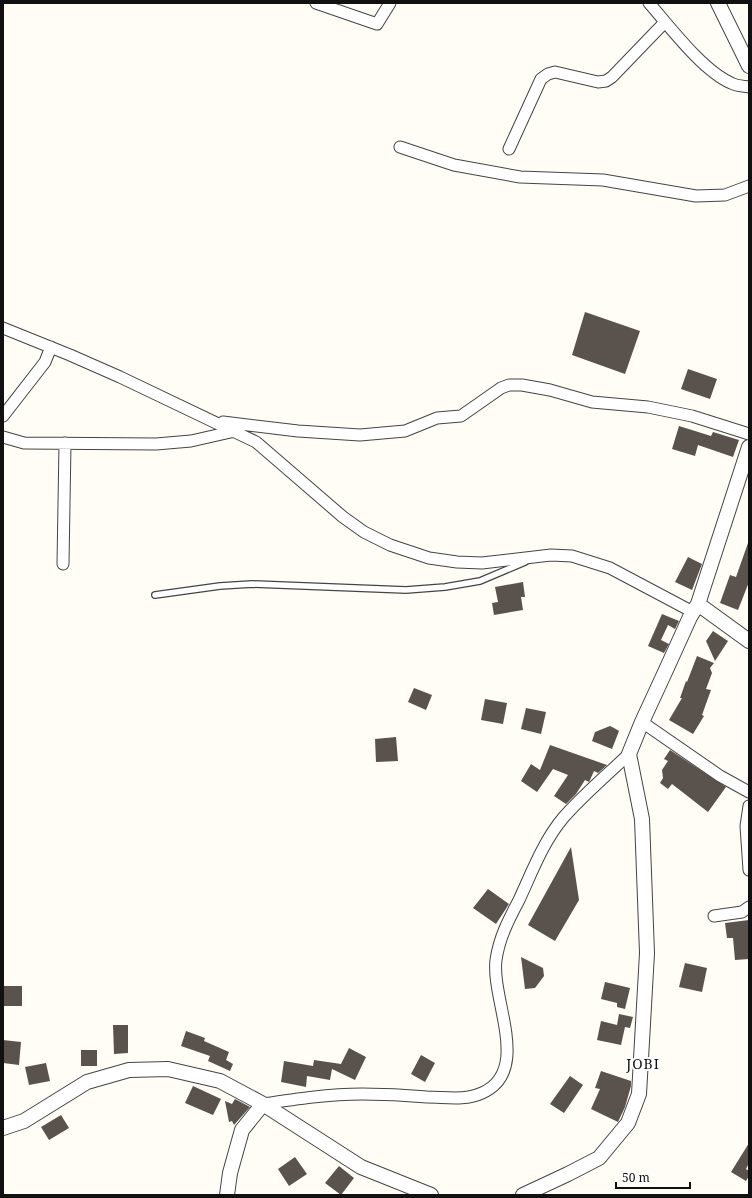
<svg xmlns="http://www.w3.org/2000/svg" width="752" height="1198" font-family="'Noto Serif',serif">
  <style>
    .building { fill: #5a524d }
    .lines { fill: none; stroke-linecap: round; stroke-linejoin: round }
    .service-casing { stroke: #444; stroke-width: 8 }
    .minor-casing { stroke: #444; stroke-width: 13 }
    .tertiary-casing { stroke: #444; stroke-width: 16 }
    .service { stroke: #fff; stroke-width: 5.5 }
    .minor { stroke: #fff; stroke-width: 11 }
    .tertiary { stroke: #fff; stroke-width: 14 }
    .labels { text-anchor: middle; stroke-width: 4; stroke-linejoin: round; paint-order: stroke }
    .quarter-label { font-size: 14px; letter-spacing: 1px; fill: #111; stroke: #fff }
  </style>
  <rect width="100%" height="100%" fill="#fffdf5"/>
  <!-- building -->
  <path class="building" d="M585,312L640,331L625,374L572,355Z
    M688,369L717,379L710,399L681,389Z
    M679,426L711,436L713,432L739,440L733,457L698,445L695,456L672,449Z
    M748,543L749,582L738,610L720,603L730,575L736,577Z
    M688,557L702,564L692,590L675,582Z
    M523,582L525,597H521L523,610L494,615L492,603L498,602L495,587Z
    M662,614L679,621L675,629L668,625L661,640L669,644L664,653L648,646Z
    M713,631L728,641L715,661L706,641Z
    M697,656L714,663L710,668L712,673L706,689L711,690L702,715L704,716L693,734L669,720L682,698H680L686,681L687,682Z
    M414,688L432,695L426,710L408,702Z
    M485,699L507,703L503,724L481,720Z
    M526,708L546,712L541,734L521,729Z
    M610,726L614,728L619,731L612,749L592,741L595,732Z
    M396,737L398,761L376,762L375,739Z
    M550,745L607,765L598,773L594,771L590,780L589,782L585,780L576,794L566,804L554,796L568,775L553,769L537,792L521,781L531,764L540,770Z
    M670,750L726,787L708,812L672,784L668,789L660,783L663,778L662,770L668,761L664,759Z
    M571,847L579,900L555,941L528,925Z
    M488,889L509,904L496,924L473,908Z
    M749,920V959L735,960L733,938H727L725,923Z
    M521,957L543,968L544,976L535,988L525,989Z
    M685,963L707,968L702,992L679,987Z
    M605,982L630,988L625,1009L617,1007V1003L601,999Z
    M3,986H22V1006H3Z
    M619,1014L633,1017L630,1028L625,1027L621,1045L597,1040L601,1021L617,1025Z
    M113,1025H128V1053L114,1054Z
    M186,1031L205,1038L204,1041L229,1052L226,1060L233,1064L230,1071L208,1061L210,1056L181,1046Z
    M3,1040L21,1042L19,1065L3,1063Z
    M349,1048L366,1057L355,1080L332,1069L330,1080L307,1076L306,1087L281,1082L284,1061L313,1066L314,1060L341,1064Z
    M81,1050H97V1066H81Z
    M421,1055L435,1063L425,1082L411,1074Z
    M46,1063L50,1081L29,1085L25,1067Z
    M601,1071L631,1081V1086L625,1107L618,1122L591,1109L600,1089L595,1088Z
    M570,1076L583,1085L564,1113L550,1104Z
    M193,1086L221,1099L213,1115L185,1103Z
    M235,1099L250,1107L234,1125L232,1121L229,1122L225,1101L232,1104Z
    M61,1115L69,1128L49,1140L41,1127Z
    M749,1143V1163L746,1169L749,1171V1176L746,1181L731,1172Z
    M295,1157L307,1174L289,1186L278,1169Z
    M339,1166L354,1178L341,1195L325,1183Z"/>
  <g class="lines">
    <!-- service casing -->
    <g class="service-casing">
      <path id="service" d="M155,595L220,586L252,584L406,590L445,587L480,581L525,562"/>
    </g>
    <!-- minor casing -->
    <g class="minor-casing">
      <path id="minor" d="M316,3L377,24L390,3
        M649,3C670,27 703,71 731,83C736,86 743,86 749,87
        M400,147L454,165L520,177L603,180L696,196L725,195L749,186
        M509,149L541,79L548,74L555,72L598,82L606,81L612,77L665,22
        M3,328L70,355L120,377L256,442L343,517L364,532L390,545L429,558L457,562L482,563L551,555L572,556L610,568L693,612
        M3,416L45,362L51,347
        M223,422L298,431L360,435L405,431L437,418L461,416L501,388L509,385H522L550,390L592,402L648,407L692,416L749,434
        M3,437L24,443L156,444L191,441L235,431
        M63,564L65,443
        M642,722L720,776L749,792
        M749,806L746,826L749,870
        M714,916L742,912L749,907
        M263,1104C296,1099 329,1094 362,1094C383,1094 405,1095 427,1097C445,1097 465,1101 482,1093C532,1071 491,1000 496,960C499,938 509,919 519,900C532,872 543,842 563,818C583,795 607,775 629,754"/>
    </g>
    <!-- tertiary casing -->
    <g class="tertiary-casing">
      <path id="tertiary" d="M718,3L749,66
        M698,604L749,641
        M3,1128L24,1121L87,1082L129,1070L168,1069L220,1081L263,1104L361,1167L431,1195
        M227,1195L230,1173L242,1130L263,1104
        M523,1195L568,1174L599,1158L628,1123L639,1094L647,953L642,819L629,754L642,722L666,670L690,617L698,604L749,447"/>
    </g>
    <!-- service -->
    <use href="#service" class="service"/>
    <!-- minor -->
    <use href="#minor" class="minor"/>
    <!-- tertiary -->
    <use href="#tertiary" class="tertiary"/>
  </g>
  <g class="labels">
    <!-- quarter labels -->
    <g class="quarter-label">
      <text x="643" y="1069">JOBI</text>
    </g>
  </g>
  <!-- border -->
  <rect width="752" height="1198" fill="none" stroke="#111111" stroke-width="8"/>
  <!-- scale -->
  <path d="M616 1182v6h74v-6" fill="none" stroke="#111111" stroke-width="2"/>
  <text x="622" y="1182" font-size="12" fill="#111111" stroke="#ffffff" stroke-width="3" paint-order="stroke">50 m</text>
</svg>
